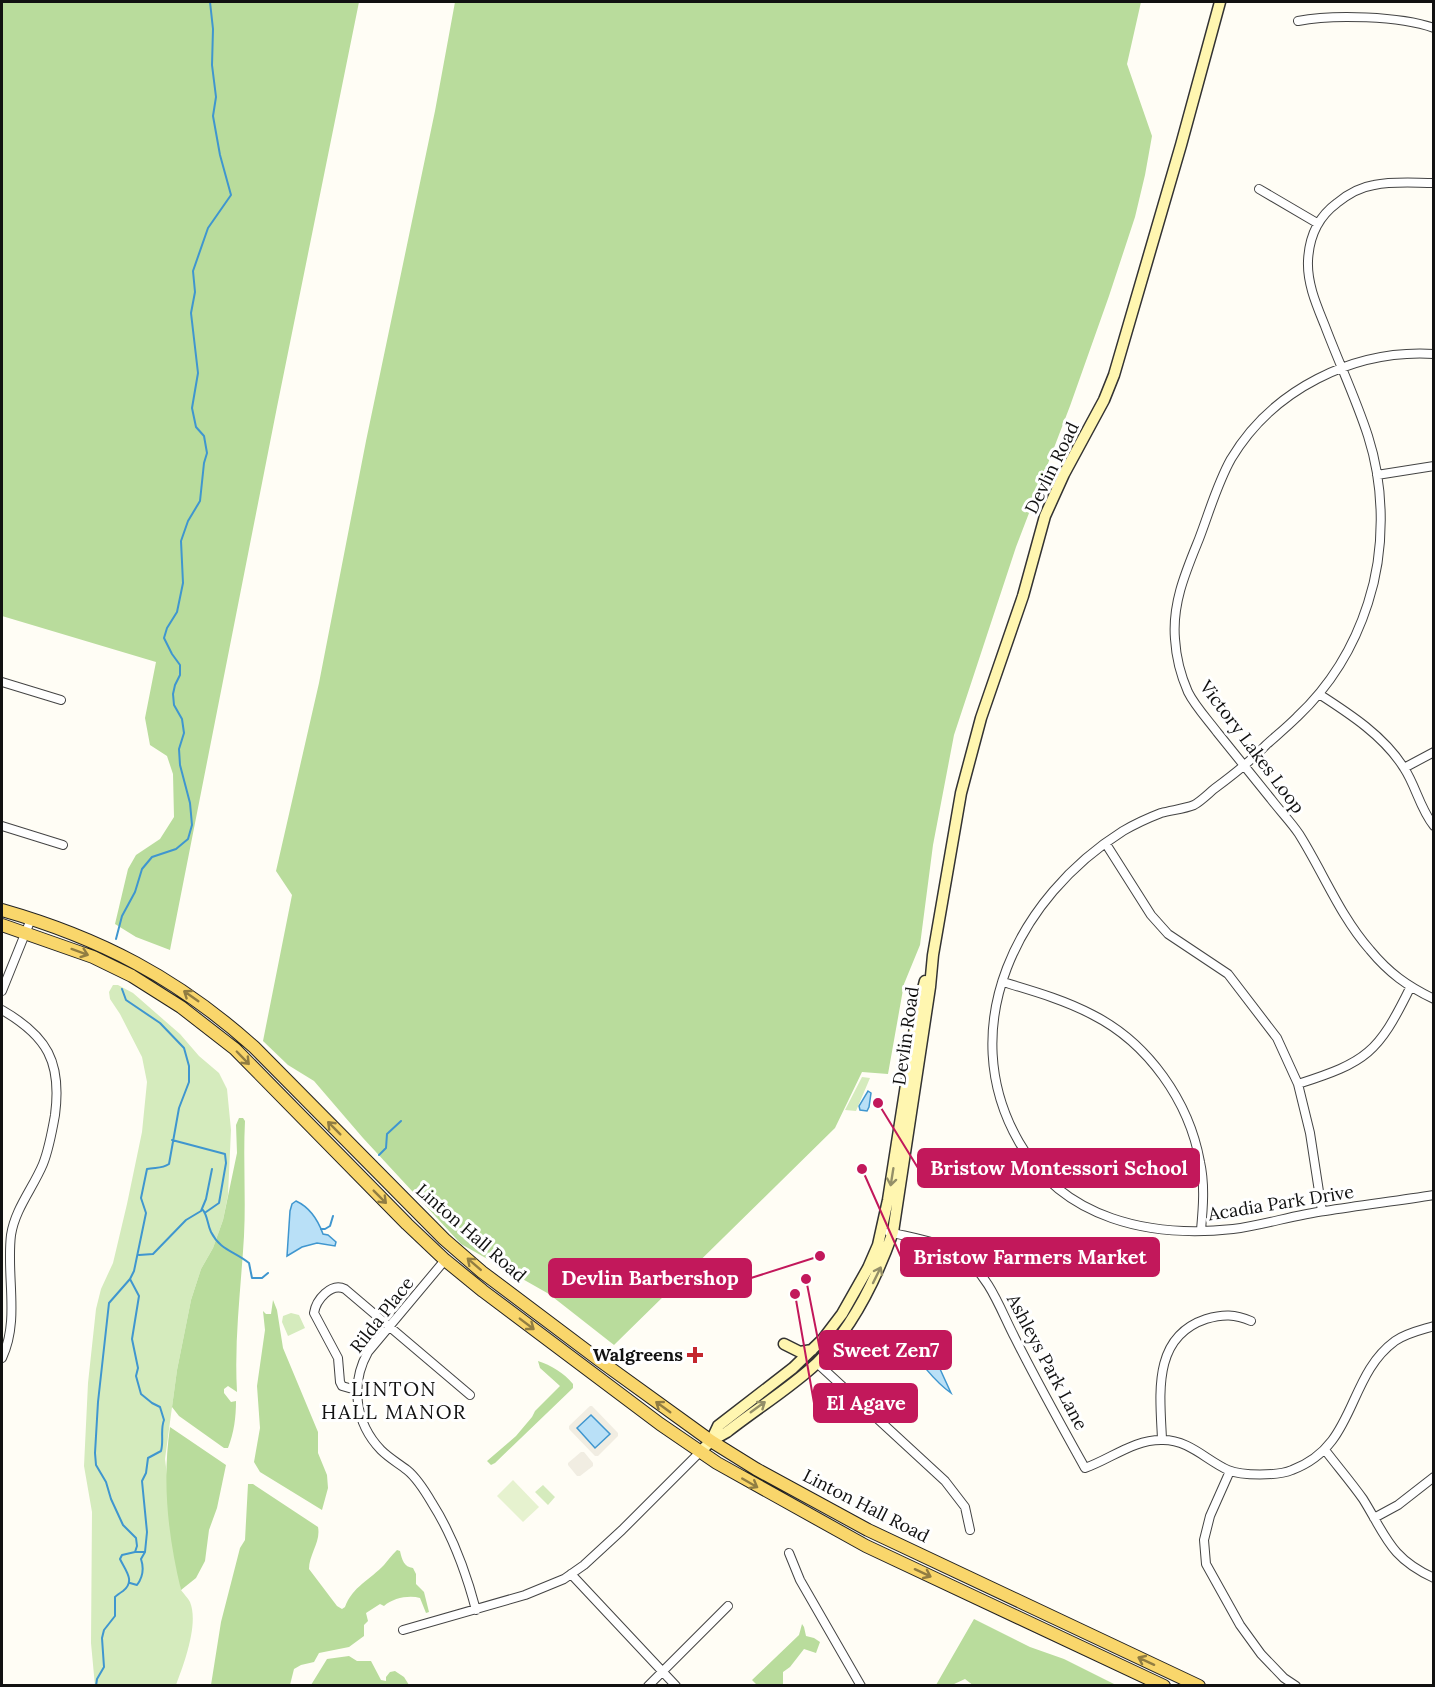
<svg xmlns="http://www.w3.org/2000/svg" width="1435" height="1687" font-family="Lora,serif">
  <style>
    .green { fill: #d5ebbd }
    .forest { fill: #b9dc9c }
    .pitch { fill: #e6f2cf }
    .plaza { fill: #f1ede2 }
    .water { fill: #b9e0f7; stroke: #3f96cf; stroke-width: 1.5 }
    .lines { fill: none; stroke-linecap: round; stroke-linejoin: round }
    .stream { stroke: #3f96cf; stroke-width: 2 }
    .street-casing { stroke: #444; stroke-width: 10 }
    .secondary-casing { stroke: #333; stroke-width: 13 }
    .primary-casing { stroke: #222; stroke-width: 14 }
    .street { stroke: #fff; stroke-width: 8 }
    .secondary { stroke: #fff6b0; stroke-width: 10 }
    .primary { stroke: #f9d66b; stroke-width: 12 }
    .oneway { stroke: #917d42 }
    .oneway2 { stroke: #948f68 }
    .poi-dot { fill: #c4262e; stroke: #fff; stroke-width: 2 }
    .labels { text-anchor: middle; stroke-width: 6; stroke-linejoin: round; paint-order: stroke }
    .street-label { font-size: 18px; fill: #111; stroke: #fff }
    .poi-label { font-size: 18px; font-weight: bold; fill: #111; stroke: #fff; text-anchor: end }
    .neighbourhood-label { font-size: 20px; letter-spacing: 1.5px; fill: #111; stroke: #fff }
    .leader { fill: none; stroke: #c2185b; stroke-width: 2 }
    .callout-dot { fill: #c2185b; stroke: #fff; stroke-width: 2 }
    .callout { fill: #c2185b; stroke: #c2185b; stroke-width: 2 }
    .callout-label { font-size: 20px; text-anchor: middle; font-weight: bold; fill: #fff }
  </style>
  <rect width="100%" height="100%" fill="#fffdf5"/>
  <!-- green -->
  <path class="green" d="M113,985H118L133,993L180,1034L199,1056L219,1073L227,1089L231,1130L228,1195L223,1220L213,1248L201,1269L191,1300L177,1370L165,1459L181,1590C183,1593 188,1598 190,1602C199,1624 184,1664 176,1685L95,1686L91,1643L92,1512L84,1466L88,1383L96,1309L101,1289L113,1263L127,1204L142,1132L147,1082L142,1057L120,1014L110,999L109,992Z
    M862,1077L870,1078L856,1111L845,1110Z
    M291,1313L299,1315L305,1328L288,1336L282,1322L283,1316Z
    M543,1485L555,1497L548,1505L535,1492Z"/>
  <!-- forest -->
  <path class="forest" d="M2,2H359L277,407L170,950L136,937L115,924L128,869L136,855L160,839L174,817L173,774L167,756L150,745L145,718L156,662L2,616Z
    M455,2H1141L1127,64L1152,136L1145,175L1135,217L1109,296L1070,406L1016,547L954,735L933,845L920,945L904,984L888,1074L862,1072L835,1128L614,1345L549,1294L461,1244L363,1138L314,1081L288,1065L263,1041L292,895L276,871L319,683L366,441L435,111Z
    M239,1118H243L245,1121C243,1160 246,1197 244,1236C241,1288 234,1339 237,1392L228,1386L224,1389V1393L231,1402L236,1401C236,1417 234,1433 228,1448H224L179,1416L172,1407L177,1370L191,1300L201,1269L213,1248L223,1220L237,1153L236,1125Z
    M273,1300L277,1310L283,1348L318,1432V1453L327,1475L328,1488L322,1510L260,1472L254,1462L260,1428L257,1386L265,1330L263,1311L266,1314H271Z
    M538,1361C551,1365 564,1373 573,1384V1388L495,1463L491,1465L487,1461L516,1436L532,1417L535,1411L560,1386L540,1368Z
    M170,1427L226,1465L217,1508L209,1530L205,1561L196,1578L181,1590C168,1536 162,1483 170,1427Z
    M248,1484H253L318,1527C321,1542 309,1554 309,1569L337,1606L342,1609L345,1607C352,1587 371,1579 384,1565C388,1560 392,1555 397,1550L400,1551C402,1560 404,1567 413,1568L416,1574V1584L424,1592L429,1612L426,1613L420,1598C409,1595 393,1598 384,1606L380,1604L366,1613L368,1621L364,1625V1636L349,1647L319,1653L314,1662L301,1665L294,1669L290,1685H211L221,1622L240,1548L245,1540Z
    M974,1619L1030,1647L1064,1659L1116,1685L974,1686L965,1679L952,1685H936Z
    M802,1624L804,1627L806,1636L814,1638L820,1642L816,1653L804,1649L790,1667L783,1672V1685H757L752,1680L799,1635Z
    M349,1656L357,1661H371L381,1680L386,1681V1677L390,1672L395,1671L404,1677L409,1685H311L327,1659Z"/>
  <!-- pitch -->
  <path class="pitch" d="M513,1480L539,1507L523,1522L497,1496Z"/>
  <!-- plaza -->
  <path class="plaza" d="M590,1406H592L618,1433V1436L598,1456H595L569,1429V1426Z
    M581,1452H584L593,1463V1466L580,1476H577L568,1465V1463Z"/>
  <!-- water -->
  <path class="water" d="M868,1091L871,1093L869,1107L867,1111L860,1110L859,1106Z
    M296,1201C309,1207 318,1220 323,1234L328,1235L336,1242L335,1246L317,1243L302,1247L287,1256L290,1211L292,1204Z
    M913,1337L928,1347L935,1358L951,1393C938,1384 912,1356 910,1342Z
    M591,1415L610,1434L595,1448L577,1428Z"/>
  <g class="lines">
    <!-- stream -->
    <path class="stream" d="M116,939L122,916L135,892L142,869L152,857L176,849L188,839L192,825L190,803L180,765L179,749L184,733L182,719L174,705L173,694L175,685L180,675V665L172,654L164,638L167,628L177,612L183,583L181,541L188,521L200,501L204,463L207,453L204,436L196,427L192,408L198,373L191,313L195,292L193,271L208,228L231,195L220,155L213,116L216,97L212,65L213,29L210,2
      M172,1140L225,1154L226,1163L219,1203L206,1212
      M379,1155L386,1148L387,1134L401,1121
      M202,1209C208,1215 207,1224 211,1232C220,1250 234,1251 249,1263L252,1278H262L268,1273
      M321,1229H325L330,1226L333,1216
      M139,1255L153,1254L186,1220L201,1211L206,1199L212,1169
      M130,1279L139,1296L132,1339L138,1368L136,1376L141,1394L152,1403L160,1407L164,1420C160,1430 164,1440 161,1451L148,1458L146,1473L142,1481L147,1532L145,1552H135
      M130,1583L137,1585C143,1577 144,1568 141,1559L145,1552
      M96,1686L97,1679L104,1667L102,1638L104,1630L115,1616V1597C117,1595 120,1593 123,1591C136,1581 125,1570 120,1559L122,1555L135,1552L137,1546L136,1538L123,1525L111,1499L106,1482L96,1465L95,1453L98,1402L109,1303L130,1279L134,1271L146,1213L141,1198L147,1169C155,1167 162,1169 169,1164L179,1108L189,1082V1066L184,1048L160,1023L126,1000L122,989"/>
    <!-- street casing -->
    <g class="street-casing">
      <path id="street" d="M1298,21C1333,14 1400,16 1434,28
        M1434,183C1414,183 1394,181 1374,185C1361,187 1348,194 1337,203C1318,217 1309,237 1308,261C1307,284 1317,306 1325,326C1339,363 1356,399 1368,436C1385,489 1385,551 1368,603C1354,647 1330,686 1297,717C1287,727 1276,736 1266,745C1250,762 1233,775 1214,789C1208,794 1201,801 1194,805C1184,809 1172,810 1161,813C1148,818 1135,824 1123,831C1018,897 953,1027 1019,1142C1063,1220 1151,1238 1233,1229C1264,1225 1294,1215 1325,1211C1361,1205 1397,1201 1434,1195
        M1259,189L1317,223
        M1434,354C1353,349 1272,390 1231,459C1217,484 1209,513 1199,539C1186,571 1172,603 1175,639C1176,656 1181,676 1188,692C1195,706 1208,720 1217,732C1235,754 1253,777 1271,799C1280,811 1291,822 1299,834C1323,872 1340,916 1370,950C1389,973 1407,986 1434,999
        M1377,475L1434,466
        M2,682L61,700
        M1319,694C1350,714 1384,736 1404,768C1416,786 1420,809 1434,826
        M1404,768L1434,752
        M2,826L63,845
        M1106,844L1151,915L1168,934L1228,974L1277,1038L1298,1084L1310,1133L1322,1211
        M1003,982C1033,991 1065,1000 1093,1015C1148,1043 1189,1101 1200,1162C1205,1184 1203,1208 1201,1230
        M2,991L31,919
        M2,1010C47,1036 62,1062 55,1115C52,1132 49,1149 43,1164C33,1188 15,1209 11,1235C6,1276 20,1320 2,1358
        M1298,1084C1367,1062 1378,1053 1410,988
        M889,1232C913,1238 943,1242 963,1257C990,1277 1000,1309 1015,1338C1037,1382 1061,1425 1085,1468C1111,1459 1134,1439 1163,1440C1189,1440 1206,1460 1228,1470C1242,1476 1278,1476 1292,1470C1357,1446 1346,1377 1395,1341C1406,1333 1421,1330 1434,1326
        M445,1260L368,1352C350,1384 355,1423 381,1450C389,1458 398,1463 407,1470C417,1478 425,1491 432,1503C453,1536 466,1572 476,1610
        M817,1363L945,1481L965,1507L970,1530
        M356,1390L342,1386L340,1382L338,1358L314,1313C316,1300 331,1282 345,1289L470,1395
        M1162,1439C1160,1394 1152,1337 1206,1319C1223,1314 1235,1314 1251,1321
        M1325,1450C1338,1467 1351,1482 1363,1499C1386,1536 1390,1558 1434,1578
        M1230,1471L1210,1516L1204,1540L1206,1564L1240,1625L1261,1654L1284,1678L1296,1686
        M1374,1518L1398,1505L1434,1477
        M789,1553L800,1580L861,1686
        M571,1574L676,1686
        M403,1630L525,1595L564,1579L584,1565L622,1530L700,1452
        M648,1686L728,1606"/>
    </g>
    <!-- secondary casing -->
    <g class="secondary-casing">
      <path id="secondary" d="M784,1344L800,1352L812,1350
        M711,1441L727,1432C756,1409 789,1389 816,1364C853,1328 876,1280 893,1232L930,987L933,955L961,793L981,718L1023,596L1045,516L1064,474L1104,400L1114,375L1181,145L1220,2
        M700,1452L711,1441L718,1426L793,1368L823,1339L842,1314L868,1268L878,1245L888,1200L918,1008L925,981"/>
    </g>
    <!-- primary casing -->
    <g class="primary-casing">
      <path id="primary" d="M2,910C100,938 177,978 254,1047L444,1239L482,1272L599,1360L711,1441L756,1469L868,1530L1199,1686
        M2,925L93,957L132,976L181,1007L235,1049L407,1224L445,1260L483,1291L660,1424L717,1463L866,1546L1164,1686"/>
    </g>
    <!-- street -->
    <use href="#street" class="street"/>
    <!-- secondary -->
    <use href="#secondary" class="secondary"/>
    <!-- primary -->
    <use href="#primary" class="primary"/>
  </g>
  <!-- one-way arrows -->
  <defs><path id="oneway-shaft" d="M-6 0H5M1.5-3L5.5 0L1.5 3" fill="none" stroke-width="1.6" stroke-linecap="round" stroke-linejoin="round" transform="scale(1.5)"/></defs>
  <g class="oneway">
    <use href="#oneway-shaft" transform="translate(80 952) rotate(20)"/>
    <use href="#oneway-shaft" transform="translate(191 996) rotate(-145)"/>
    <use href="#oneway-shaft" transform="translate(243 1058) rotate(46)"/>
    <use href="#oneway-shaft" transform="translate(334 1128) rotate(-135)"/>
    <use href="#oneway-shaft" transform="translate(380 1197) rotate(45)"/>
    <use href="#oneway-shaft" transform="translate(474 1264) rotate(-139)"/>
    <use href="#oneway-shaft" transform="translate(527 1324) rotate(37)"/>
    <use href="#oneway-shaft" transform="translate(663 1407) rotate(-144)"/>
    <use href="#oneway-shaft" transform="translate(750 1483) rotate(30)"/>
    <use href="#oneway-shaft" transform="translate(923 1573) rotate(25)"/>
    <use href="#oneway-shaft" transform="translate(1146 1661) rotate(-155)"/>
  </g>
  <g class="oneway2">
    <use href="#oneway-shaft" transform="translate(892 1177) rotate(99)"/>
    <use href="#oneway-shaft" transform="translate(877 1275) rotate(-64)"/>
    <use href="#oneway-shaft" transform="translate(758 1407) rotate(-36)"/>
  </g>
  <!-- markers -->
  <path class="poi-dot" d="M692 1346h6v6h6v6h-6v6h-6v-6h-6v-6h6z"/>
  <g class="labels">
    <!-- street labels -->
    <g class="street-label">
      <text transform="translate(1052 468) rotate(-64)" y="6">Devlin Road</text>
      <text transform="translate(1252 747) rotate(53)" y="6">Victory Lakes Loop</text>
      <text transform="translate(906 1036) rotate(-82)" y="6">Devlin Road</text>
      <text transform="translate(1281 1203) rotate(-9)" y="6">Acadia Park Drive</text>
      <text transform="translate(471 1233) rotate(41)" y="6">Linton Hall Road</text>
      <text transform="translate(382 1315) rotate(-52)" y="6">Rilda Place</text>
      <text transform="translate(1047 1362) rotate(62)" y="6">Ashleys Park Lane</text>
      <text transform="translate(866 1506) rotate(27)" y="6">Linton Hall Road</text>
    </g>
    <!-- poi labels -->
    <g class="poi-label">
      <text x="683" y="1361">Walgreens</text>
    </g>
    <!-- neighbourhood labels -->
    <g class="neighbourhood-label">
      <text x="394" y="1396">LINTON<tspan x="394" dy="23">HALL MANOR</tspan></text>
    </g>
  </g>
  <!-- callouts -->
  <path class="leader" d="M878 1103L918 1168M862 1169L901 1257M820 1256L751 1278M806 1279L820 1350M795 1294L814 1403"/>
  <g class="callout-dot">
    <circle cx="878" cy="1103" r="6"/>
    <circle cx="862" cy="1169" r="6"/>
    <circle cx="820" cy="1256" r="6"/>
    <circle cx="806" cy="1279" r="6"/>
    <circle cx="795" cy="1294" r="6"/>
  </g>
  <g class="callout">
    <rect x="918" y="1149" width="281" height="38" rx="6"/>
    <rect x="901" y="1238" width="258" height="38" rx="6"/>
    <rect x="549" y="1259" width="202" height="38" rx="6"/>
    <rect x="820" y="1331" width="131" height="38" rx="6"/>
    <rect x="814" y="1384" width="103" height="38" rx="6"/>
  </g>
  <g class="callout-label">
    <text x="1059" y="1175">Bristow Montessori School</text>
    <text x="1030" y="1264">Bristow Farmers Market</text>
    <text x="650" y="1285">Devlin Barbershop</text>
    <text x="886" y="1357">Sweet Zen7</text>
    <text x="866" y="1410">El Agave</text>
  </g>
  <!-- border -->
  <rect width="1435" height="1687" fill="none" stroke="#111111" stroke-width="6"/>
</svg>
